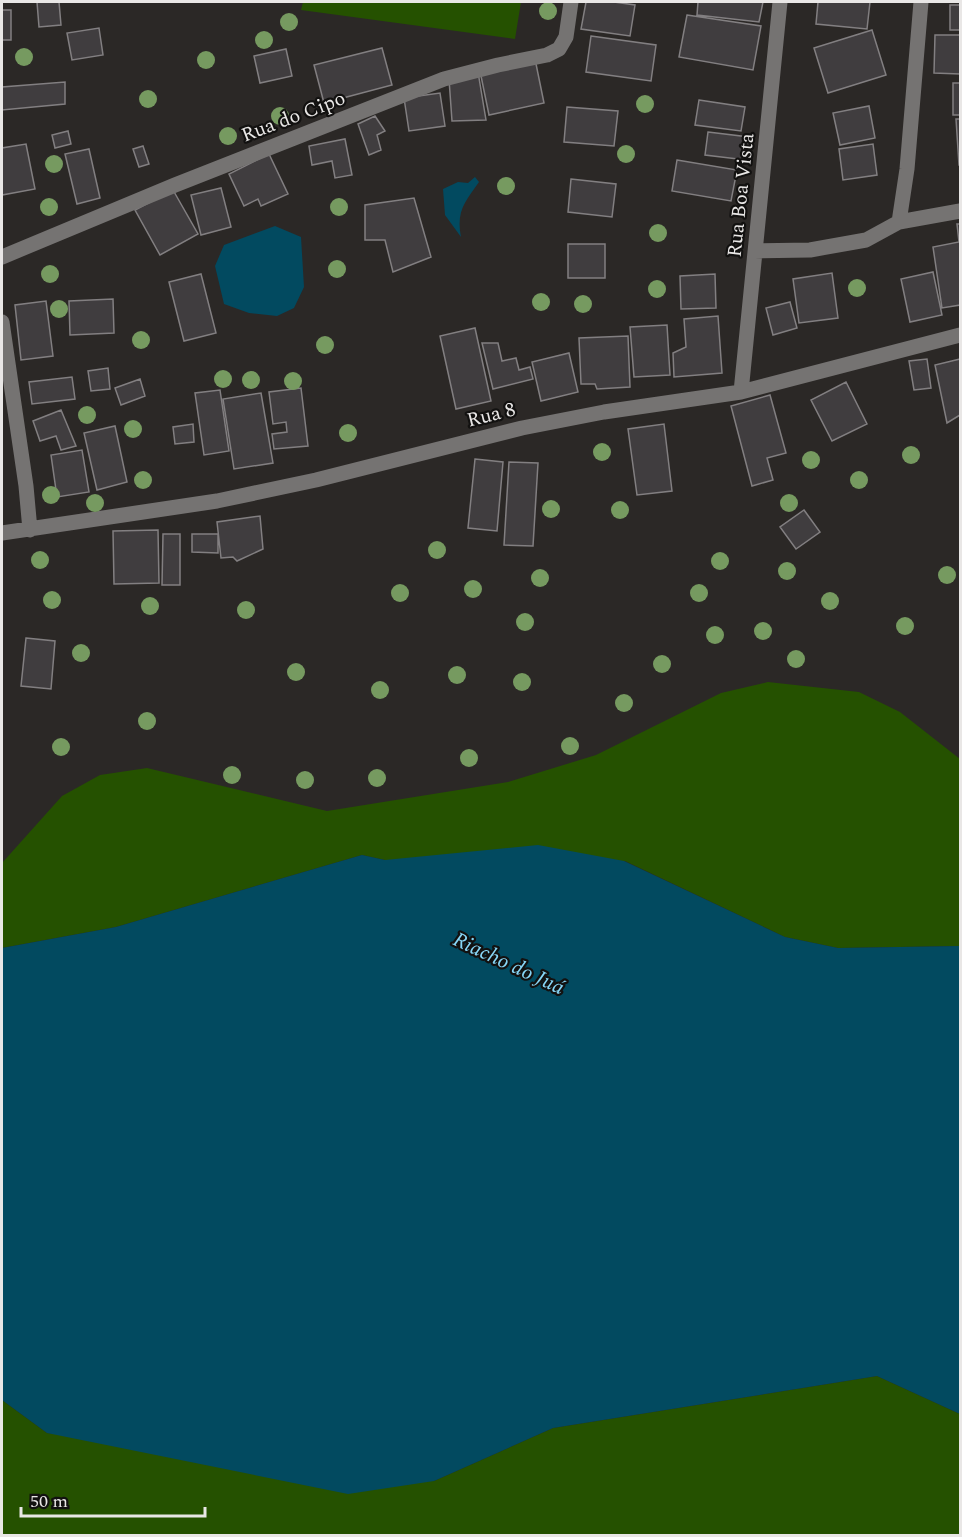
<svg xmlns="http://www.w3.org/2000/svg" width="962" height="1537" font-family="Spectral,serif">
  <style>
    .green { fill: #255100 }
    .water { fill: #024a60 }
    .building { fill: #403d3f; stroke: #827f81; stroke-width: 1.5 }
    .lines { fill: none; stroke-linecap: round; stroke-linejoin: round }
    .minor { stroke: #757372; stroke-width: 15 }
    .tree { fill: #769a60 }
    .labels { text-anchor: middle; stroke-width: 4.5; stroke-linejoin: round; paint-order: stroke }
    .street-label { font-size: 20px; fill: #e9e7e6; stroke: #121110 }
    .water-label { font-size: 21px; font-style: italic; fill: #87d6f6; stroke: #121110 }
  </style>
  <rect width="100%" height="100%" fill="#2b2826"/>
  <!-- green -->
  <path class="green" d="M303,2H521L515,39L301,10Z
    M768,682L859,692L900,712L960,759V946L838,948L785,937L625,861L385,860L362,855L116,927L2,948V863L62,796L100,775L147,768L327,811L508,782L596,755L721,693Z
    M877,1376L960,1414V1535H2V1400L47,1433L434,1481L553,1428Z"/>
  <!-- water -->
  <path class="water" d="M475,177L479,182C465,202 456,211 461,237L445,215L443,189L458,182L468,183Z
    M275,226L301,237L304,287L294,308L277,316L249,313L224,304L215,266L224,245Z
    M538,845L624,861L785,937L838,948L960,946V1414L877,1376L553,1428L434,1481L348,1494L47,1433L2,1400V948L116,927L362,855L385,860Z"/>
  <!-- building -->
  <path class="building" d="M37,2H59L61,25L39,27Z
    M586,2H614L635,5L630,36L581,29Z
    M698,2H763L759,22L697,15Z
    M818,2H870L867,29L816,24Z
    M950,5H960V30H950Z
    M2,10H11V40H2Z
    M687,15L761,26L753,70L679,57Z
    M99,28L103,55L72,60L67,33Z
    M872,30L886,75L828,93L814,48Z
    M935,35H960V74L934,73Z
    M591,36L656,45L651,81L586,72Z
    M382,48L392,85L324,103L314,65Z
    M286,49L292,76L260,83L254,56Z
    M535,59L544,103L489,115L480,71Z
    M478,72L486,120L452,121L449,79Z
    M65,82V104L2,110V87Z
    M953,83H960V115H953Z
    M440,93L445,126L409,131L404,98Z
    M699,100L745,107L741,131L695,125Z
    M869,106L875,138L840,145L833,113Z
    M567,107L618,111L614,146L564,142Z
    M375,116L385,131L377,135L381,150L369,155L358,124Z
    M956,119H960V165H959Z
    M68,131L71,144L55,148L52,135Z
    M708,132L749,137L746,160L705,155Z
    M345,139L352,175L335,178L332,161L312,165L309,146Z
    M26,144L35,189L2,195V148Z
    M873,144L877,175L843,180L839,149Z
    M143,146L149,164L139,167L133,149Z
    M89,149L100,198L77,204L65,154Z
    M269,154L288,194L261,206L258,199L244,206L229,174Z
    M677,160L737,170L731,201L672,191Z
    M571,179L616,184L612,217L568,212Z
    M221,188L231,227L201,235L191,195Z
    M173,190L198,234L160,255L135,210Z
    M414,198L431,257L393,272L385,240H365V205Z
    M957,224H960V305L942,308L933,247L959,242Z
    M568,244H605V278H568Z
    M933,272L942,315L910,322L901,279Z
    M832,273L838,318L799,323L793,279Z
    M201,274L216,333L184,341L169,282Z
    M715,274L716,308L681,309L680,276Z
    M113,299L114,333L70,335L69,301Z
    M46,301L53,356L21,360L15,305Z
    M790,302L797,328L773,335L766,308Z
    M718,316L722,373L674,377L673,353L686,347L684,319Z
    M667,325L670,375L634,377L630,327Z
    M475,328L491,401L456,409L440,336Z
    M628,336L630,387L597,389L595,384H581L579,338Z
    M482,343H498L502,361L516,358L519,370L530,367L533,379L493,389Z
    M569,353L578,392L541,401L532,362Z
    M927,359L931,388L914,390L909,361Z
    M960,359V415L947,423L935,365Z
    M108,368L110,389L91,391L88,371Z
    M72,377L75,399L32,404L29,382Z
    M140,379L145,396L121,405L115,388Z
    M846,382L867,424L832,441L811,400Z
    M301,388L308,446L274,449L272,434L287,432L286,422L273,424L269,392Z
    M220,390L229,451L204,455L195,393Z
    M261,393L273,463L234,469L223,399Z
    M770,395L786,453L767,458L773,480L752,486L731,406Z
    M61,410L76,446L61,450L56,436L40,441L33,421Z
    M193,424L194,442L175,444L173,427Z
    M664,424L672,491L637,495L628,429Z
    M115,426L127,482L97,490L84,433Z
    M82,450L89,492L57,497L51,455Z
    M475,459L503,462L497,531L468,528Z
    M509,462L538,463L533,546L504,545Z
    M804,510L820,532L796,549L780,527Z
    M260,516L263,549L237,561L233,557L221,558L217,522Z
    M158,530L159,583L114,584L113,531Z
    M163,534H180V585H162Z
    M192,534H218V553L192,552Z
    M26,638L55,641L51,689L21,686Z"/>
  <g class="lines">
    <!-- minor -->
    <path class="minor" d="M899,222L907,169L921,2
      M755,251L810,250L866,240L899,222L960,211
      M2,257L175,185L444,79L498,65L547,55L559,49L566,37L571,2
      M2,322L26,486L30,530
      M741,392L780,2
      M2,533L217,501L316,480L522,428L604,412L741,392L960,335"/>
  </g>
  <!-- trees -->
  <g class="tree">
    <circle cx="548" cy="11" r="9"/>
    <circle cx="289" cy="22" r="9"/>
    <circle cx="264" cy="40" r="9"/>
    <circle cx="24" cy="57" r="9"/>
    <circle cx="206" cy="60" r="9"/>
    <circle cx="148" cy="99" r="9"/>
    <circle cx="645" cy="104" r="9"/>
    <circle cx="280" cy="116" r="9"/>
    <circle cx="228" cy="136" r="9"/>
    <circle cx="626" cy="154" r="9"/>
    <circle cx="54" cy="164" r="9"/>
    <circle cx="506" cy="186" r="9"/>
    <circle cx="49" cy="207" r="9"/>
    <circle cx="339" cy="207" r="9"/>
    <circle cx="658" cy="233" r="9"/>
    <circle cx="337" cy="269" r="9"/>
    <circle cx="50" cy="274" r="9"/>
    <circle cx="857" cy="288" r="9"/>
    <circle cx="657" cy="289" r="9"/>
    <circle cx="541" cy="302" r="9"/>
    <circle cx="583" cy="304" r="9"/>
    <circle cx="59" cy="309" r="9"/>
    <circle cx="141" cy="340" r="9"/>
    <circle cx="325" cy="345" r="9"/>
    <circle cx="223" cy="379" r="9"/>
    <circle cx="251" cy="380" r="9"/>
    <circle cx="293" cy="381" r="9"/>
    <circle cx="87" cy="415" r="9"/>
    <circle cx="133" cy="429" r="9"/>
    <circle cx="348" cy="433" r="9"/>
    <circle cx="602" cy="452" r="9"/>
    <circle cx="911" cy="455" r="9"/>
    <circle cx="811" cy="460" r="9"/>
    <circle cx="143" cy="480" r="9"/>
    <circle cx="859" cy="480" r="9"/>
    <circle cx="51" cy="495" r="9"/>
    <circle cx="95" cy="503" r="9"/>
    <circle cx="789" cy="503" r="9"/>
    <circle cx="551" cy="509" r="9"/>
    <circle cx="620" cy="510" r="9"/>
    <circle cx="437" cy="550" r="9"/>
    <circle cx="40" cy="560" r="9"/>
    <circle cx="720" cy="561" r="9"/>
    <circle cx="787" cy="571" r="9"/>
    <circle cx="947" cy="575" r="9"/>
    <circle cx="540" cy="578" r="9"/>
    <circle cx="473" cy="589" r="9"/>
    <circle cx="400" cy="593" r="9"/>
    <circle cx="699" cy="593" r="9"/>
    <circle cx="52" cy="600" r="9"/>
    <circle cx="830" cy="601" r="9"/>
    <circle cx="150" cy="606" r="9"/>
    <circle cx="246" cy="610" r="9"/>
    <circle cx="525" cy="622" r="9"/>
    <circle cx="905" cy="626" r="9"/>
    <circle cx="763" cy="631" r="9"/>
    <circle cx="715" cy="635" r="9"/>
    <circle cx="81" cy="653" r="9"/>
    <circle cx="796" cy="659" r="9"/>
    <circle cx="662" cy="664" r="9"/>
    <circle cx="296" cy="672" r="9"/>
    <circle cx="457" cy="675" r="9"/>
    <circle cx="522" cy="682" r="9"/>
    <circle cx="380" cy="690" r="9"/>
    <circle cx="624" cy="703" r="9"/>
    <circle cx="147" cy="721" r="9"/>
    <circle cx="570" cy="746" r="9"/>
    <circle cx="61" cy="747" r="9"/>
    <circle cx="469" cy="758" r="9"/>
    <circle cx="232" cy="775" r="9"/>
    <circle cx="377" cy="778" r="9"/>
    <circle cx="305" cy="780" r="9"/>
  </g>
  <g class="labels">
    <!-- street labels -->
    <g class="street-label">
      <text transform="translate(293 116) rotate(-21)" y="7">Rua do Cipo</text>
      <text transform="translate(740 195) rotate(-84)" y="7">Rua Boa Vista</text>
      <text transform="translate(491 414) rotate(-14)" y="7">Rua 8</text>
    </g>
    <!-- water labels -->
    <g class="water-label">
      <text transform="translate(509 963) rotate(25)" y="7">Riacho do Juá</text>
    </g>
  </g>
  <!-- border -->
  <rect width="962" height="1537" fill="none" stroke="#e9e7e6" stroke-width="6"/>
  <!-- scale -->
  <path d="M21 1507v9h184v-9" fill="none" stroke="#e9e7e6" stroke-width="3"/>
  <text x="30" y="1507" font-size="18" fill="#e9e7e6" stroke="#121110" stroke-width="4.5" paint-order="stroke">50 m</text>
</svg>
